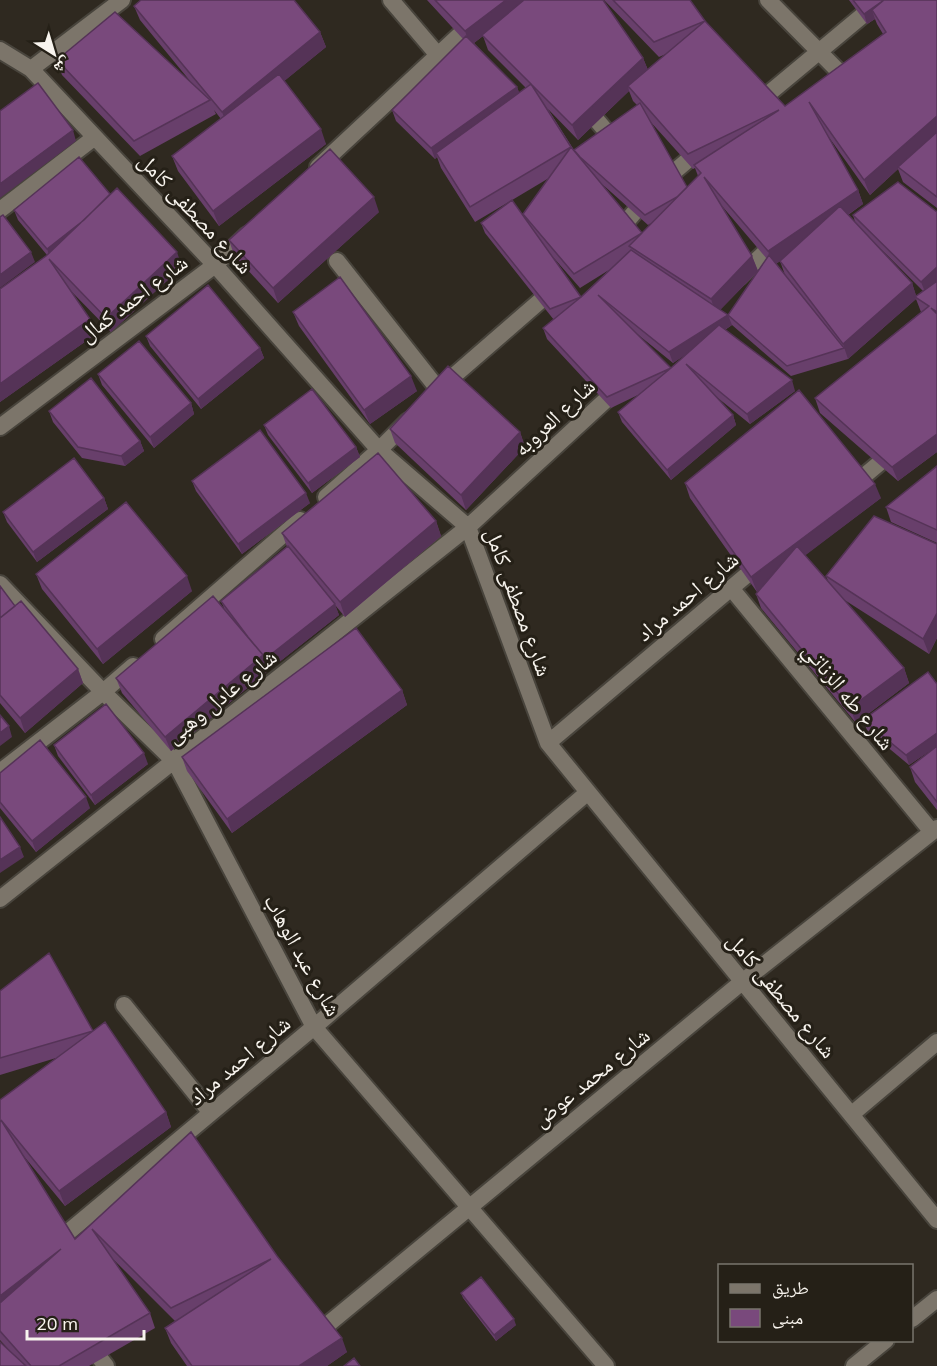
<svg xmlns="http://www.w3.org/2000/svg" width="937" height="1366" font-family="Mulish,'Noto Naskh Arabic',sans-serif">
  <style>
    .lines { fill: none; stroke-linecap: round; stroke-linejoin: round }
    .minor-casing { stroke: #48443c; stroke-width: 20 }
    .tertiary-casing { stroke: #48443c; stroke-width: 20 }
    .minor { stroke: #7c756a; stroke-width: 16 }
    .tertiary { stroke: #7c756a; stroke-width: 16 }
    .wall { fill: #683f6b; fill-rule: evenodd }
    .shaded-wall { fill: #553357 }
    .building { fill: #79497c; stroke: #553357; stroke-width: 1.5 }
    .labels { text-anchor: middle; stroke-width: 6; stroke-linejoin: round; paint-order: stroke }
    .street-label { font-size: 22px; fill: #f8f4ee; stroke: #252017 }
  </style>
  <rect width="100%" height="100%" fill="#2f2920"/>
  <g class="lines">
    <!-- minor casing -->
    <g class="minor-casing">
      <path id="minor" d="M391,0L443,61
        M768,0L852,85
        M0,50L31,69L215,265L379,450L468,527L548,743L937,1220
        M31,69L122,0
        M583,104L617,144
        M755,105L881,0
        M318,167L497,0
        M0,210L95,137
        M617,233L654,189L702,148
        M337,261L438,389
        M739,277L779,239
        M441,387L555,288
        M0,427L215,265L247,235
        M851,487L895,450
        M326,497L379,450L408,421
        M0,584L103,692L175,762L314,1027L606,1366
        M731,588L932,832
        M163,639L300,520
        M548,743L762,562
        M0,772L103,692L133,666
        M0,899L468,527L621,386
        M124,1005L211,1113
        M852,1114L937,1042
        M54,1244L314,1027L587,793
        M315,1335L742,982L937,828
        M87,1342L106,1366"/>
    </g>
    <!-- tertiary casing -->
    <g class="tertiary-casing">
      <path id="tertiary" d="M912,1319L937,1299
        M854,1366L886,1340"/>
    </g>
    <!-- minor -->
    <use href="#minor" class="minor"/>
    <!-- tertiary -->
    <use href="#tertiary" class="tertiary"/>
  </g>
  <!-- wall -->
  <path class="wall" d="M427,0H603L643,58L648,70L666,54L659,57L604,0H690L705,21L785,106L883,34L877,24L875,19L867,24L849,0H937V208L903,182L898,169L870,195L828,136L858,190L863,204L848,215L855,222L853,215L937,212V452L898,481L820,413L815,398L921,312L916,299L848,359L791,376L732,325L725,330L795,391L750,424L713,394L733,415L736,425L671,480L622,422L618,412L638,395L611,408L547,339L543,328L554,320L485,233L481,223L524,217L523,214L549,178L475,222L441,168L437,157L435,159L396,121L392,110L463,39ZM483,36L488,50L526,88L519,93L517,87L474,43ZM629,91L633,101L637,105L574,150L548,109L578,140ZM648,119L693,169L695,168L698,176L687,187ZM602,184L648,225L651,223L642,233ZM722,206L767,259L728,315L720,310L758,271L752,256ZM879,247L923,291L916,296L912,283ZM553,257L580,288L609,270L581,297ZM780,261L785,275L776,264ZM636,333L673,363L686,354L671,368Z
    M134,6L320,32L326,47L284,81L326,144L219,226L178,171L172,156L221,119L214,110L216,114L140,156L62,75L57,60L190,81L140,20Z
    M110,194L182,267L111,332L71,291L90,319L96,334L0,402V289L47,255L18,220L14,210Z
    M379,212L278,303L234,255L229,240Z
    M293,312L417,391L370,424L299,326Z
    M146,336L260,348L264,358L201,409L150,346Z
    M98,374L191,403L194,414L154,448L102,385Z
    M49,411L140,441L144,451L125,466L82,458L53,422Z
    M264,425L356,447L360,457L312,493L268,435Z
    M390,429L520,432L525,447L466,510L395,443Z
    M937,466V543L891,522L886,507Z
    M192,481L310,503L242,554L196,491Z
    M685,483L881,498L805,555L828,581L826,576L937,544V638L929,654L843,599L904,668L909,683L856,723L761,608L756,594L759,590L757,592L690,498Z
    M104,498L108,509L37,562L7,522L3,512Z
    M436,521L441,536L345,617L335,605L339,615L269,670L171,751L122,693L116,678L224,608L221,601L287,547L282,533Z
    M36,574L192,591L103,664L42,589Z
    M0,586L15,606L78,669L83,683L25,733L0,703Z
    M402,690L407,705L232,833L187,771L182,757Z
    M863,720L937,746L909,765L867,730Z
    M54,745L148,764L95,805L58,756Z
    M937,746V810L915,782L910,767Z
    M0,773L90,808L36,852L0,808Z
    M0,991L93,1031L166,1112L171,1127L65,1206L22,1154L75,1239L191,1132L277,1256L347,1352L327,1366H187L171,1343L165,1328L175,1321L113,1259L150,1313L155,1328L89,1366H0L11,1352L0,1340V1100L56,1058L0,1075Z
    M461,1293L516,1325L496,1341L463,1298Z"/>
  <!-- shaded-wall -->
  <path class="shaded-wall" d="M506,0H530L470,46L465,31Z
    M884,0L872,10L875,19L867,24L864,14Z
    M320,32L326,47L228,127L222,112Z
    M643,58L649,73L628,86L629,91L578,140L572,125Z
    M517,87L521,97L436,153L437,157L435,159L431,148Z
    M937,116V135L898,167V169L870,195L864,180Z
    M321,129L326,144L219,226L213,211Z
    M73,130L76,141L0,198V184Z
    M858,190L863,204L773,266L768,251Z
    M111,196L51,260L47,249Z
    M374,197L379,212L278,303L273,288Z
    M31,252L35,262L0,288V275Z
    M177,252L182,267L111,332L106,318Z
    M752,256L758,271L716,314L711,299Z
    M937,267V281L925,292L921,282Z
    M912,283L917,298L915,297L916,299L848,359L843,344Z
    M728,315L732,325L673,363L669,352Z
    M90,319L96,334L0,402V384Z
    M260,348L264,358L201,409L198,399Z
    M411,376L417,391L370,424L364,410Z
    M792,380L795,391L750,424L747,414Z
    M191,403L194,414L154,448L150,437Z
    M733,415L736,425L671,480L667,470Z
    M520,432L525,447L466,510L461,495Z
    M937,434V452L898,481L892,467Z
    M140,441L144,451L125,466L121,456Z
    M356,447L360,457L312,493L308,483Z
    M875,484L881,498L757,592L751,577Z
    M306,493L310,503L242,554L238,544Z
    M104,498L108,509L37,562L33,552Z
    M436,521L441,536L345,617L340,602Z
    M187,576L192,591L103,664L97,649Z
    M335,604L339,615L269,670L171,751L165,737L263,655Z
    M937,613V638L929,654L923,639Z
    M904,668L909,683L856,723L850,708Z
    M78,669L83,683L25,733L20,718Z
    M402,690L407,705L232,833L227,819Z
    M9,726L12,737L0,746V733Z
    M937,733V746L909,765L906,755Z
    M144,753L148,764L95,805L91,795Z
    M86,797L90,808L36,852L32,841Z
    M20,847L24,857L0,873V860Z
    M166,1112L171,1127L65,1206L59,1191Z
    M61,1249L0,1314V1296Z
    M514,1319L516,1325L496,1341L494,1335Z
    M342,1338L347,1352L327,1366H299Z"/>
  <!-- building -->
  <path class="building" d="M141,0H294L320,32L222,112L134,6Z
    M435,0H506L465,31Z
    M524,0H603L643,58L572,125L531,84L571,147L642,233L701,173L694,165L779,110L688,154L628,86L705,21L785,106L886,32L872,10L884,0H937V116L864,180L809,102L858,190L768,251L704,177L752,256L711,299L629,246L642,233L574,274L523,214L571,147L470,207L436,153L531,84L482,35Z
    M613,0H690L705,21L654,42Z
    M853,0H884L864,14Z
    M115,12L210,100L134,141L57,60Z
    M466,36L517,87L431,148L392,110Z
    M279,74L321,129L213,211L172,156Z
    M38,83L73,130L0,184V111Z
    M640,103L687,187L677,197L645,215L580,157L574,150Z
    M937,132V197L898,167Z
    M330,149L374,197L273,288L229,240Z
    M79,157L110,194L84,220L47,249L14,210Z
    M898,182L937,212V267L921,282L853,215Z
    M117,188L177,252L106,318L49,259L90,319L0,384V289L46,256Z
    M512,200L581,297L631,250L728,315L669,352L598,295L671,368L719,325L792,380L747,414L686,364L733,415L667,470L618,412L671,368L607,397L543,328L581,297L550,309L481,223Z
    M840,206L912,283L843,344L780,261Z
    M3,215L31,252L0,275V217Z
    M769,255L844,348L787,366L728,315Z
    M340,277L411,376L364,410L293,312Z
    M937,281V312L931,308L937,314V434L892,467L815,398L929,306L915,297Z
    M208,285L260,348L198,399L146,336Z
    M139,341L191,403L150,437L98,374Z
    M448,366L520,432L461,495L390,429Z
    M91,378L140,441L121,456L78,447L49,411Z
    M312,389L356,447L308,483L264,425Z
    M799,390L875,484L751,577L685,483Z
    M260,430L306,493L238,544L192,481Z
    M378,453L436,521L340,602L282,533Z
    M74,458L104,498L33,552L3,512Z
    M937,466V530L886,507Z
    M126,502L187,576L97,649L36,574Z
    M874,516L937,544V613L923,639L826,576Z
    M288,546L335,604L265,659L263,655L248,637L221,601Z
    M797,546L904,668L850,708L756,594Z
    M0,586L15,606L0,618Z
    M213,596L263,655L165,737L116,678Z
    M21,601L78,669L20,718L0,695V618Z
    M356,628L402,690L227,819L182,757Z
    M928,672L937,684V733L906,755L863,720Z
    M106,704L144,753L91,795L54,745Z
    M0,715L9,726L0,733Z
    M40,740L86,797L32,841L0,802V773Z
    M937,746V802L910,767Z
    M0,817L20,847L0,860Z
    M49,953L93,1031L105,1022L166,1112L59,1191L1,1120L75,1239L191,1132L277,1256L342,1338L299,1366H192L165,1328L271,1259L171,1308L92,1229L150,1313L59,1366H31L0,1331V1303L61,1249L0,1296V1100L93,1031L0,1058V991Z
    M481,1277L514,1319L494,1335L461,1293Z
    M0,1342L26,1366H0Z
    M354,1358L360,1366H344Z"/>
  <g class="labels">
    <!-- street labels -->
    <g class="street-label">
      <text transform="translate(196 213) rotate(47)" y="8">شارع مصطفى كامل</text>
      <text transform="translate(133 298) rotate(-37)" y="8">شارع احمد كمال</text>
      <text transform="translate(554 417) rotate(-43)" y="8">شارع العروبه</text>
      <text transform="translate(687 596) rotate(-40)" y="8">شارع احمد مراد</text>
      <text transform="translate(519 602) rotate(70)" y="8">شارع مصطفى كامل</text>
      <text transform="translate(221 696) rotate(-39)" y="8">شارع عادل وهبى</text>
      <text transform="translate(849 696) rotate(51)" y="8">شارع طه الزناتي</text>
      <text transform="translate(303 955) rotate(61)" y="8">شارع عبد الوهاب</text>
      <text transform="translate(782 995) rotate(50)" y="8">شارع مصطفى كامل</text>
      <text transform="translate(239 1060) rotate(-40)" y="8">شارع احمد مراد</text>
      <text transform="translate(591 1077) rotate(-39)" y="8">شارع محمد عوض</text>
    </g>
  </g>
  <!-- legend -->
  <rect x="718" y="1264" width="195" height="78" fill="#252017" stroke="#79756d" stroke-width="1.5"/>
  <rect x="730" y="1284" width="30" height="9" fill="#7c756a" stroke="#79756d" stroke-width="1.5"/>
  <text x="772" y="1294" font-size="18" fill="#f8f4ee">طريق</text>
  <rect x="730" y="1309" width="30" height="18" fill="#79497c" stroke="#79756d" stroke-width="1.5"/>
  <text x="772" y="1324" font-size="18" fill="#f8f4ee">مبنى</text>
  <!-- north arrow -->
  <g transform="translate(54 54) rotate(143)" stroke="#252017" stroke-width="4.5" paint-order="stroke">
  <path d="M0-4.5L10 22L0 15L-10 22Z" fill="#f8f4ee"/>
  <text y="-9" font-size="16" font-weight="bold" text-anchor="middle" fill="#f8f4ee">ش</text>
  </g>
  <!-- scale -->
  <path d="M27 1330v9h117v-9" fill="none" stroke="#f8f4ee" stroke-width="3"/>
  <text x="36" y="1330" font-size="18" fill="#f8f4ee" stroke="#252017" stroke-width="4.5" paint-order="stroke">20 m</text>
</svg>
